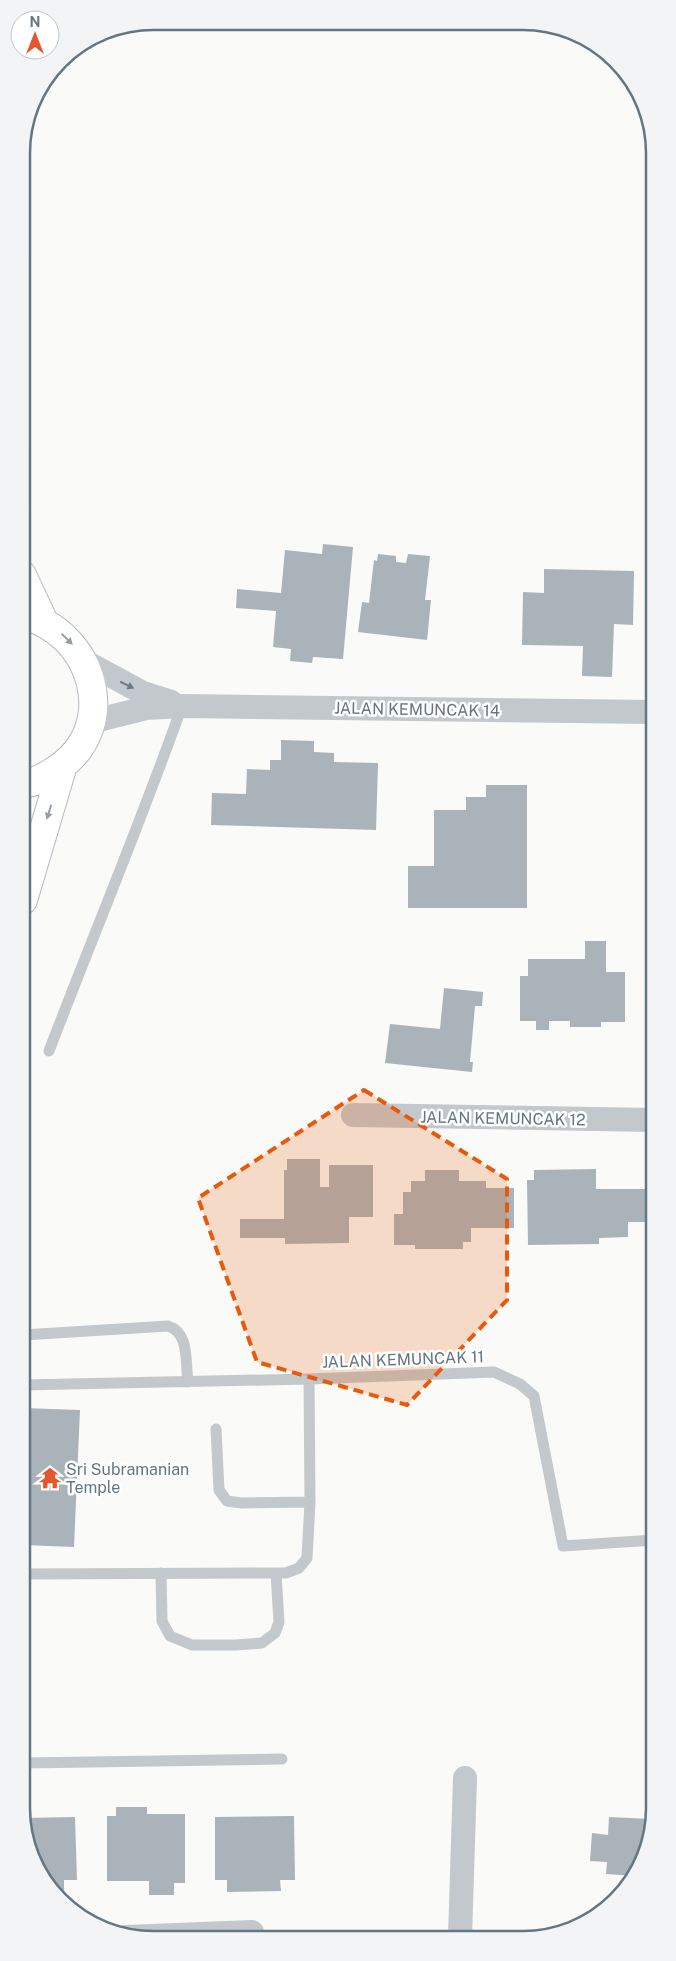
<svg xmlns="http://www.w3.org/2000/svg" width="676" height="1961" font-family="'Public Sans',sans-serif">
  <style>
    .building { fill: #aab3b9 }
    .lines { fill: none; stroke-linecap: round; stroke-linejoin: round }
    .secondary-casing { stroke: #b3babf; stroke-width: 30 }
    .service { stroke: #c3c8cc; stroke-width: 11 }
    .minor { stroke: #c3c8cc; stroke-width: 24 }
    .secondary { stroke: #fff; stroke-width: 28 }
    .oneway { fill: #939fa8 }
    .oneway2 { fill: #6a7a87 }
    .marked { fill: #e8590c; fill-opacity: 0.2; stroke: #e8590c; stroke-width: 4; stroke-dasharray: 10 6; stroke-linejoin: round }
    .labels { text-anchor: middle; stroke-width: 5; stroke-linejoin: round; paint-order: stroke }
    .street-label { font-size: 16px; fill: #657683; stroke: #fff }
    .poi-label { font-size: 16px; fill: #657683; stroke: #fff; text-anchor: start }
    .rim { fill: none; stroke: #657683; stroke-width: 2.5 }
  </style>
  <rect width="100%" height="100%" fill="#fafaf8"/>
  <!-- building -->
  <path class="building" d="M323,544L353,547L343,659L313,657L312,663L290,661L291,649L273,647L276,611L236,608L237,589L281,593L285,550L322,554Z
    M378,554L396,556V562L406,563L408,554L430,556L425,600H431L427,640L358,632L362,602L369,603L374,560L377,561Z
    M544,569L634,571L633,625L614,624L612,677L582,676L583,646L522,645L523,592L544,593Z
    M281,740L314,741V752L334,753V762L378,763L376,830L211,825L212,793L246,794L247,769L270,770V760H281Z
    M650,771H653V824H650Z
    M486,785H527V908H408V866H434V810H466V797H486Z
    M585,941H606V972H625V1022H601V1027H570V1021H549V1030H536V1021H520V976H528V959H585Z
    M444,988L483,992L482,1006H475L470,1062H473L472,1072L385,1063L390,1024L440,1029Z
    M648,989H653V1077H646Z
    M287,1159H320V1187H329V1165H373V1217H349V1243L285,1244V1238H240V1219H284V1170H287Z
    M596,1169V1189H647L648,1222H628V1237L599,1238V1244L528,1245L527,1180H534V1170Z
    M425,1170H459V1181H486V1188H514V1228H471V1242H463V1249H415V1245H394V1214H403V1192H411V1181H425Z
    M23,1408L80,1410L74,1547L23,1545Z
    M116,1807H147V1814H185V1883H174V1895H149V1881H107V1816H116Z
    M294,1816L295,1880H280L281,1891L227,1892V1880H215V1817Z
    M75,1817L77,1880H64V1890H54L24,1834V1818Z
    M609,1817L650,1819L645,1858L634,1876L606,1874L607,1862L590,1861L592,1833L608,1835Z"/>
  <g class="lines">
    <!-- secondary casing -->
    <g class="secondary-casing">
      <path id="secondary" d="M22,575L44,622
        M22,615C93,631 122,726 57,769C47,776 35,783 22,784
        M23,900L63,765"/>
    </g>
    <!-- service -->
    <path class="service" d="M49,1051C93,936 141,822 182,706
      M23,1335L168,1326C190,1333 185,1362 188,1382
      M23,1385L309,1379L494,1372L520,1384L534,1396L563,1546L654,1540
      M216,1429L219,1490L227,1501L241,1503L310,1502
      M161,1573L162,1621L170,1636L192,1645H236L262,1643L275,1633L279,1622L276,1573
      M23,1574L286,1573L299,1568L307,1558L310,1502L309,1379
      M24,1763L282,1759"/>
    <!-- minor -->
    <path class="minor" d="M84,661L143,693L171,702
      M90,722L146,708L182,706L653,712
      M353,1115L654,1120
      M126,1937L252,1932
      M460,1937L465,1778"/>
    <!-- secondary -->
    <use href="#secondary" class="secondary"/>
  </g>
  <!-- one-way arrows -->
  <defs><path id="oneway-solid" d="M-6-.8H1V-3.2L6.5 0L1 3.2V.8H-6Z" transform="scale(1.25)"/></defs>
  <g class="oneway">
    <use href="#oneway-solid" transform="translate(67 639) rotate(44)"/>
    <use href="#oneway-solid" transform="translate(49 812) rotate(107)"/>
  </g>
  <use class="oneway2" href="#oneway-solid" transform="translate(127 685) rotate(26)"/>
  <!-- marked area -->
  <path class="marked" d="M364,1090L507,1179V1300L407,1405L257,1362L198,1198Z"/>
  <!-- icons -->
  <defs>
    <g id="temple-bare" transform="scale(1.725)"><path d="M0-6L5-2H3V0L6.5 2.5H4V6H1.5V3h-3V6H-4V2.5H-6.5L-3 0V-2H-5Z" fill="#e4572e" stroke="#fff" stroke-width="2.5" paint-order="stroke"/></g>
  </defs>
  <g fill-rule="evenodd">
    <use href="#temple-bare" x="50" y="1478"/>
  </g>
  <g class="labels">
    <!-- street labels -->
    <g class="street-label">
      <text transform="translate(417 709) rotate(1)" y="6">JALAN KEMUNCAK 14</text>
      <text transform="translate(503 1118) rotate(1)" y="6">JALAN KEMUNCAK 12</text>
      <text transform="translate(403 1359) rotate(-2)" y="6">JALAN KEMUNCAK 11</text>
    </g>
    <!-- poi labels -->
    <g class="poi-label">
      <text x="66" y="1475">Sri Subramanian<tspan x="66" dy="18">Temple</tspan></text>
    </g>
  </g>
  <!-- crop -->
  <path d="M0 0H676V1961H0ZM153 30H523A123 123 0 0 1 646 153V1808A123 123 0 0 1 523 1931H153A123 123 0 0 1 30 1808V153A123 123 0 0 1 153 30Z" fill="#f3f4f5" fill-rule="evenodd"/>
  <path class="rim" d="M153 30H523A123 123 0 0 1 646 153V1808A123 123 0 0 1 523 1931H153A123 123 0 0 1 30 1808V153A123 123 0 0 1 153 30Z"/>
  <!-- north arrow -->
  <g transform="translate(35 35)"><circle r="24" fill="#ffffff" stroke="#c1c8cd"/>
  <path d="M0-4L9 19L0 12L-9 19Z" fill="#e4572e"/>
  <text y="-8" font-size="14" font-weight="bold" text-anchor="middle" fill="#657683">N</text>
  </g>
</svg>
